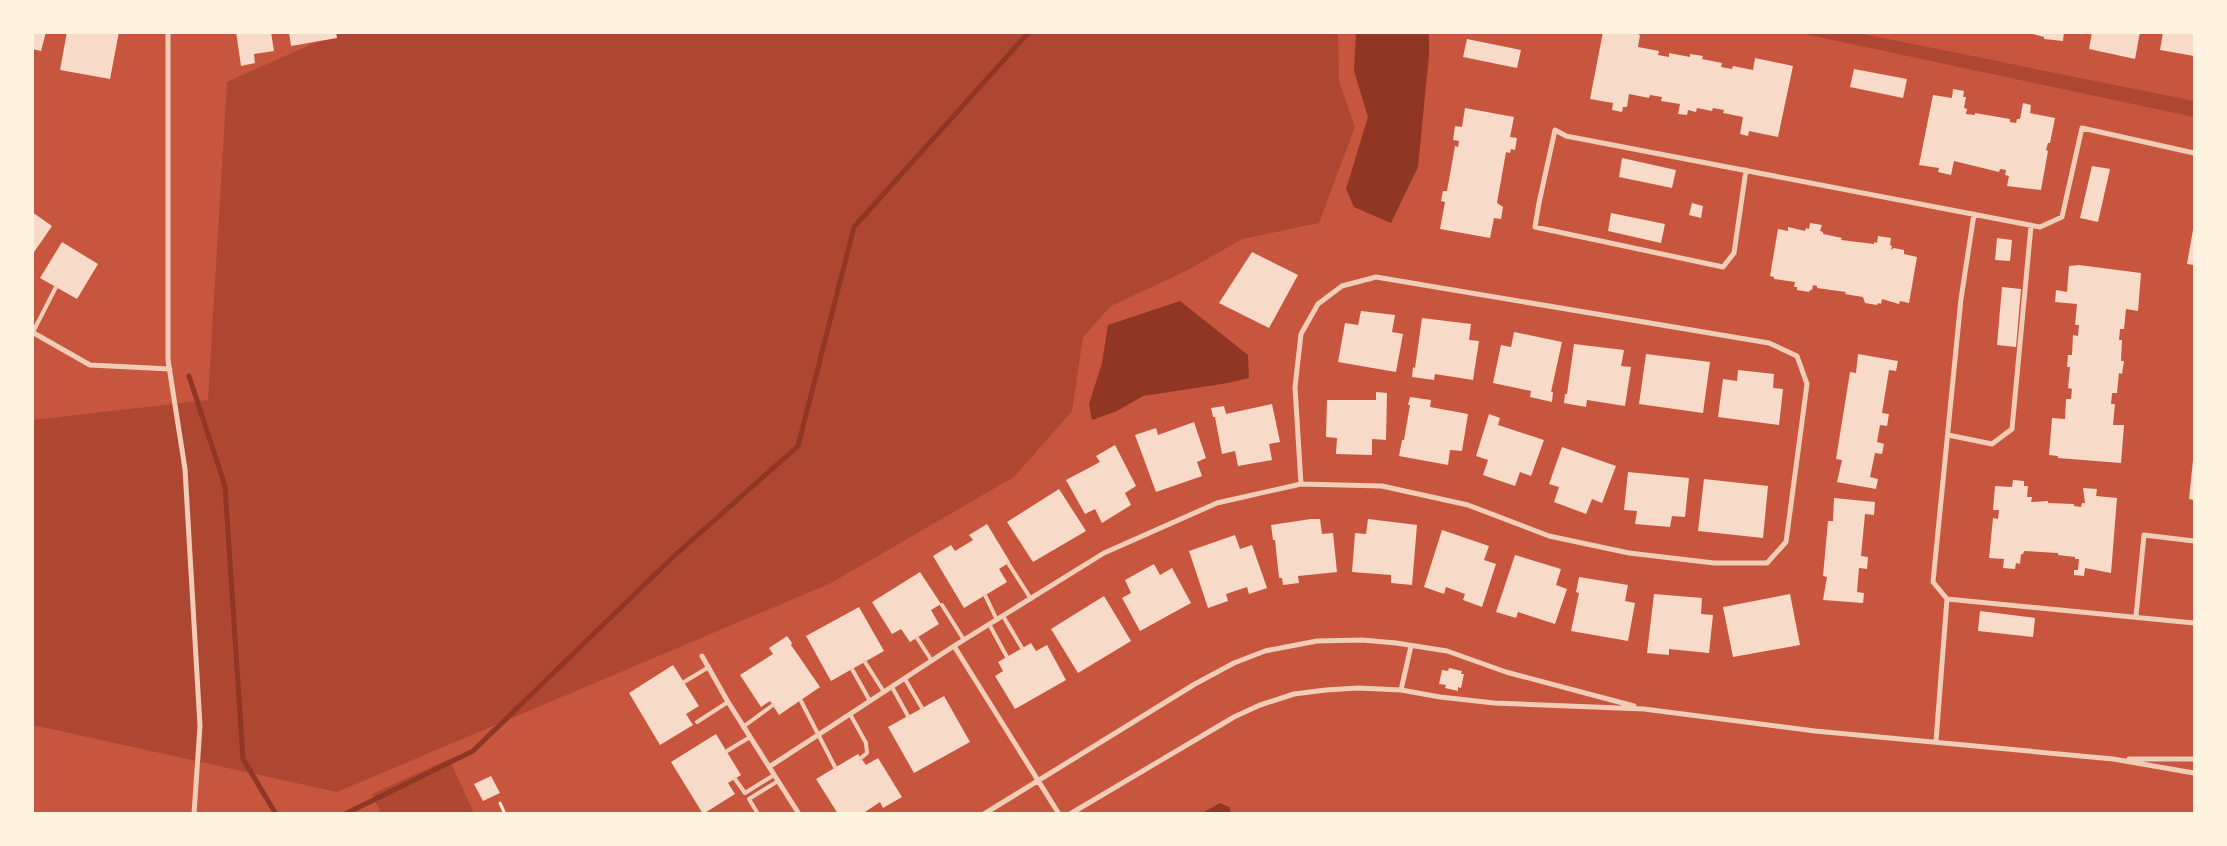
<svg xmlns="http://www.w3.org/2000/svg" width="2227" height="846" font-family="Ubuntu,sans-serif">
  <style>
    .green { fill: #ae4732 }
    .water { fill: #8f3625 }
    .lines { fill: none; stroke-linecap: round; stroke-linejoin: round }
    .stream { stroke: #8f3625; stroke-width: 5 }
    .building { fill: #f7dbc8 }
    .path { stroke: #fff3e0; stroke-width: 3 }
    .service { stroke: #f1ccb7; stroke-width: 4 }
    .minor { stroke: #f1ccb7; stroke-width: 5 }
  </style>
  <rect width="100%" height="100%" fill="#c8553d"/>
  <!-- green -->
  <path class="green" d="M339,32L1338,33L1339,81L1355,127L1319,223L1242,239L1188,270L1111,306L1083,337L1072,411L1014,477L831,583L337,792L33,725V420L208,400L227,82Z
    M1800,33H1858L2194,101V117Z
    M449,759L474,813H381L372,794Z"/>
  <!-- water -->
  <path class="water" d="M1356,33H1429V55L1418,167L1391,223L1354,207L1346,189L1368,117L1354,71Z
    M1180,301L1248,355L1249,378L1228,383L1143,396L1117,411L1092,420L1089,404L1102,363L1108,325Z
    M1220,803L1229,807L1231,813H1202Z"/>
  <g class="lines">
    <!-- stream -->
    <path class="stream" d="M189,376L225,486L243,759L276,814
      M345,814L473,751L674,556L798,446L854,227L1029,32"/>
  </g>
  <!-- building -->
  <path class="building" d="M32,32H46L41,51L32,49Z
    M67,32H119L110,79L60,70Z
    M236,32H271L274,51L254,54L255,63L241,66Z
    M289,32H336L337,38L291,46Z
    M1603,32H1638V34L1640,35L1638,47L1659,51L1658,55L1669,57V53L1690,57V54L1703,56L1702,59L1722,63L1721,67L1732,69L1733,66L1753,70L1755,58L1793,66L1778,137L1749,131L1748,136L1740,134L1743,117L1723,113L1724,110L1713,108L1712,111L1697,108L1696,112L1688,110L1687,115L1678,114L1680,104L1661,101L1662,97L1650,95L1649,98L1629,94L1627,107H1623L1622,112L1612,110L1613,103L1590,99Z
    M2025,32H2064L2063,41L2044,39V37Z
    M2092,32H2140L2135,59L2089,49Z
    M2163,32H2194V56L2160,50Z
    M1467,39L1521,50L1517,68L1463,57Z
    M1854,69L1907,79L1903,98L1850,87Z
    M1953,89L1964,91L1963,97H1966L1964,108L1967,109L1966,114L1975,115V113L2010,119V122L2016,123L2017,119H2020L2023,103L2031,105L2030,113L2055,118L2050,143H2048L2046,150L2048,151L2041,190L2007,186L2009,176L2005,175L2006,170L2000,169L1999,172L1954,161L1951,175L1938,172L1939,168L1919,165L1933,95L1952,98Z
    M1465,108L1514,117L1510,137L1517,138L1515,150L1511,149L1510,153L1506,152L1497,203L1503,207L1501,219L1494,218L1490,238L1440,229L1445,202L1441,201L1443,191H1447L1455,146L1458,147L1459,141L1453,140L1455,126L1462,127Z
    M1622,158L1676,170L1672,188L1619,177Z
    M2092,166L2110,169L2098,222L2080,218Z
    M1692,203L1703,206L1701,218L1689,215Z
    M32,212L52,226L32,255Z
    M1611,213L1665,224L1661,243L1608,231Z
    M1810,223L1822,225L1820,231L1823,232V234L1842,238L1841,240L1874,244V242L1877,243L1878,236L1891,238L1890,245L1892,246L1891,250L1894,248L1904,250V254L1917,257L1909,303L1900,301L1899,304L1882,299L1881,304L1878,303L1877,305L1865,303L1863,297L1845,294L1846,292L1817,288V286L1813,285L1812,290H1810L1809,292L1797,290V287H1794L1795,282L1774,279V277L1770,276L1778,229L1788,231V227L1805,231L1806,228L1809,229Z
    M2194,224V265L2187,264Z
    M1997,238L2012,240L2010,261L1995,260Z
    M62,242L98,264L77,299L40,278Z
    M1252,252L1298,275L1269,328L1219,303Z
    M2079,265L2141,273L2138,311L2126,309L2124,329H2120L2119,340H2122L2121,361H2124L2122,374L2119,373L2117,393H2112L2111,404H2115L2113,425H2124L2121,463L2058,458V456L2049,455L2052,418L2065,419L2066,399H2071L2072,389L2068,388L2070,367H2067L2068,355H2072L2073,335L2078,336L2079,325H2075L2077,304L2055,302L2056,290L2067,292L2069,266Z
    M2002,287L2021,289L2016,347L1997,345Z
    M1361,311L1395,315L1392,332L1403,334L1396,372L1338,362L1345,323L1358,325Z
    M1422,318L1471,324L1469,340L1479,341L1473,380L1435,374L1434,380L1412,377L1413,367L1415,368Z
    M1514,332L1562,342L1551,392H1553L1552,402L1530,397L1531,391L1493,383L1501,345L1511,347Z
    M1574,344L1624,350L1621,366L1631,367L1625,406L1587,400L1586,407L1564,403L1565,394H1567Z
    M1646,354L1710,362L1703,413L1639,404Z
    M1858,354L1898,361L1896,371L1889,370L1882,413L1889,414L1887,426L1880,425L1877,442L1884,444L1882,454L1875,453L1870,477L1878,479L1876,489L1837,482L1842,460L1836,459L1850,372L1856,373Z
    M1738,370L1774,374L1773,388L1783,389L1779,425L1718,417L1723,379L1737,381Z
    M1376,392L1387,393L1386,440L1372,439V455L1336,454L1337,438L1326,437L1327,400H1376Z
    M1410,397L1431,400L1430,407L1468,414L1462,451L1450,450L1448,465L1399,456L1402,440H1404L1410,405H1408Z
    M1272,404L1280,442L1269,444L1272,460L1238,466L1235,451L1222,454L1215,417H1213L1211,408L1224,406L1226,414Z
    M1489,414L1500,418L1498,425L1544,440L1531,476L1520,472L1515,486L1483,475L1488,460L1476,456Z
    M1194,422L1206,458L1197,462L1202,476L1156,492L1135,435L1156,428L1158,435Z
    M1115,445L1136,486L1125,493L1131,505L1102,523L1095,509L1085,514L1066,480L1100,462L1096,456Z
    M1562,447L1616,466L1602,503L1592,499L1586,514L1554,502L1559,487L1549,484Z
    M2193,460H2194V500L2189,499Z
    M1628,472L1689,478L1685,517L1672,516L1670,527L1635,524L1637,511L1624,510Z
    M1704,479L1768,486L1763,538L1698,531Z
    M2013,480L2024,481V486H2028L2027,497H2032L2031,502L2048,501V503L2074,504V506L2081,507L2082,503H2085L2083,488L2097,489L2096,496L2117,498L2111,573L2085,568L2084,576L2074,575V570H2078L2079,559H2075V557L2058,555V553L2024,551L2023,554H2021L2020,564L2016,563L2015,569L2003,568L2004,559L1989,558L1993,518L1998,519L1999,510H1993L1995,486L2012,487Z
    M1059,489L1086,531L1033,562L1007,522Z
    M1834,498L1875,502L1874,515L1865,514L1861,556L1868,557L1867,569L1859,568L1857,592L1864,593L1863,603L1823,600L1827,577L1823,576L1828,521H1833Z
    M1311,519H1320L1322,534L1333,533L1337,572L1298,576L1299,583L1283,585L1282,578H1279L1275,540H1273L1271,525Z
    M1368,519L1417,525L1412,585L1391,583V575L1352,572L1355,533L1366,534Z
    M987,524L1010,562L999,569L1007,582L964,608L933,556L951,545L955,551L973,540L969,535Z
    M1442,530L1489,546L1484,560L1496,564L1482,607L1463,600L1465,594L1446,587L1444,594L1424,587Z
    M1235,535L1240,549L1252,545L1267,588L1249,594L1247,587L1226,594L1228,601L1208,608L1189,551Z
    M1515,555L1561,569L1556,585L1567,589L1555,624L1518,612L1516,618L1496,612Z
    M1154,564L1160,575L1172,568L1191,603L1140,631L1122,598L1131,593L1125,580Z
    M920,572L941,604L931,610L939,624L910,642L901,629L892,634L872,602Z
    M1579,577L1628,585L1625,601L1635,603L1628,641L1571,631L1579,593L1576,592Z
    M1654,594L1702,598L1701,614L1713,615L1709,653L1669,649V655L1647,653Z
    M1790,594L1800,645L1733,657L1723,607Z
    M1104,596L1131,641L1078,673L1051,629Z
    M859,607L884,651L831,681L806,636Z
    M1980,611L2035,618L2033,637L1978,631Z
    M787,636L792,643L791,645L820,687L779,715L770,701L761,707L740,675L773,654L769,648Z
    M1031,643L1036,651L1047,645L1066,680L1015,709L995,676L1003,671L998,662Z
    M673,665L699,706L686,714L693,725L660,745L629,693Z
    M1449,668L1462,671L1461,674H1464L1461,688L1458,687V691L1445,688L1446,685L1439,684L1442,670L1448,671Z
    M944,696L970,742L914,773L888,727Z
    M716,734L741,775L728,783L735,794L703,814L671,762Z
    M858,754L866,765L878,758L902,797L883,808L880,802L862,814H838L816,779Z
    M491,776L500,793L483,801L474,784Z"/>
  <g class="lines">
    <!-- path -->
    <path class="path" d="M500,803L505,814"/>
    <!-- service -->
    <path class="service" d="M33,332L56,287
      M1008,563L1031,599
      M985,595L997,620
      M942,605L964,640
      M1003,616L1022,648
      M989,624L1007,657
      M917,638L932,661
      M865,662L884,692
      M852,669L870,701
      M905,679L922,708
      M684,682L709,667
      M892,687L908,716
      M801,701L835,767
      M850,714L866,743L867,753L861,758
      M697,722L728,702
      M743,727L773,705
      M727,751L750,737
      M735,779L745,793L774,775
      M758,814L749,799L778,781"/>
    <!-- minor -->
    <path class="minor" d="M168,32V360L185,469L200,726L194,814
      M1746,170L1734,253L1723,267L1535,227L1539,203L1555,130L1566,136L2040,227L2062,217L2082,128L2194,153
      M1974,214L1961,299L1933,582L1947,599L2194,623
      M32,332L90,365L170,369
      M1948,435L1992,444L2012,429L2031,226
      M2136,616L2144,535L2194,541
      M954,646L1059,814
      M702,656L728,702L799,814
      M1401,690L1411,646
      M1936,741L1947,599
      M2129,759H2194
      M769,767L954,646L1104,553L1217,503L1301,484L1382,486L1468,505L1549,536L1629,553L1714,563H1767L1786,542L1807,384L1797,356L1769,343L1376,277L1342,286L1318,304L1301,334L1295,387L1301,484
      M984,814L1195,684L1234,663L1265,651L1317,641L1362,640L1396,643L1447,651L1506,672L1634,706
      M1070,814L1234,717L1260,705L1294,694L1326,690L1358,688L1401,690L1440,697L1494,703L1644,709L1815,731L2113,759L2194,773"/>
  </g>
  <!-- border -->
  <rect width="2227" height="846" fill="none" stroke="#fff3e0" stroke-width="68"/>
</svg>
